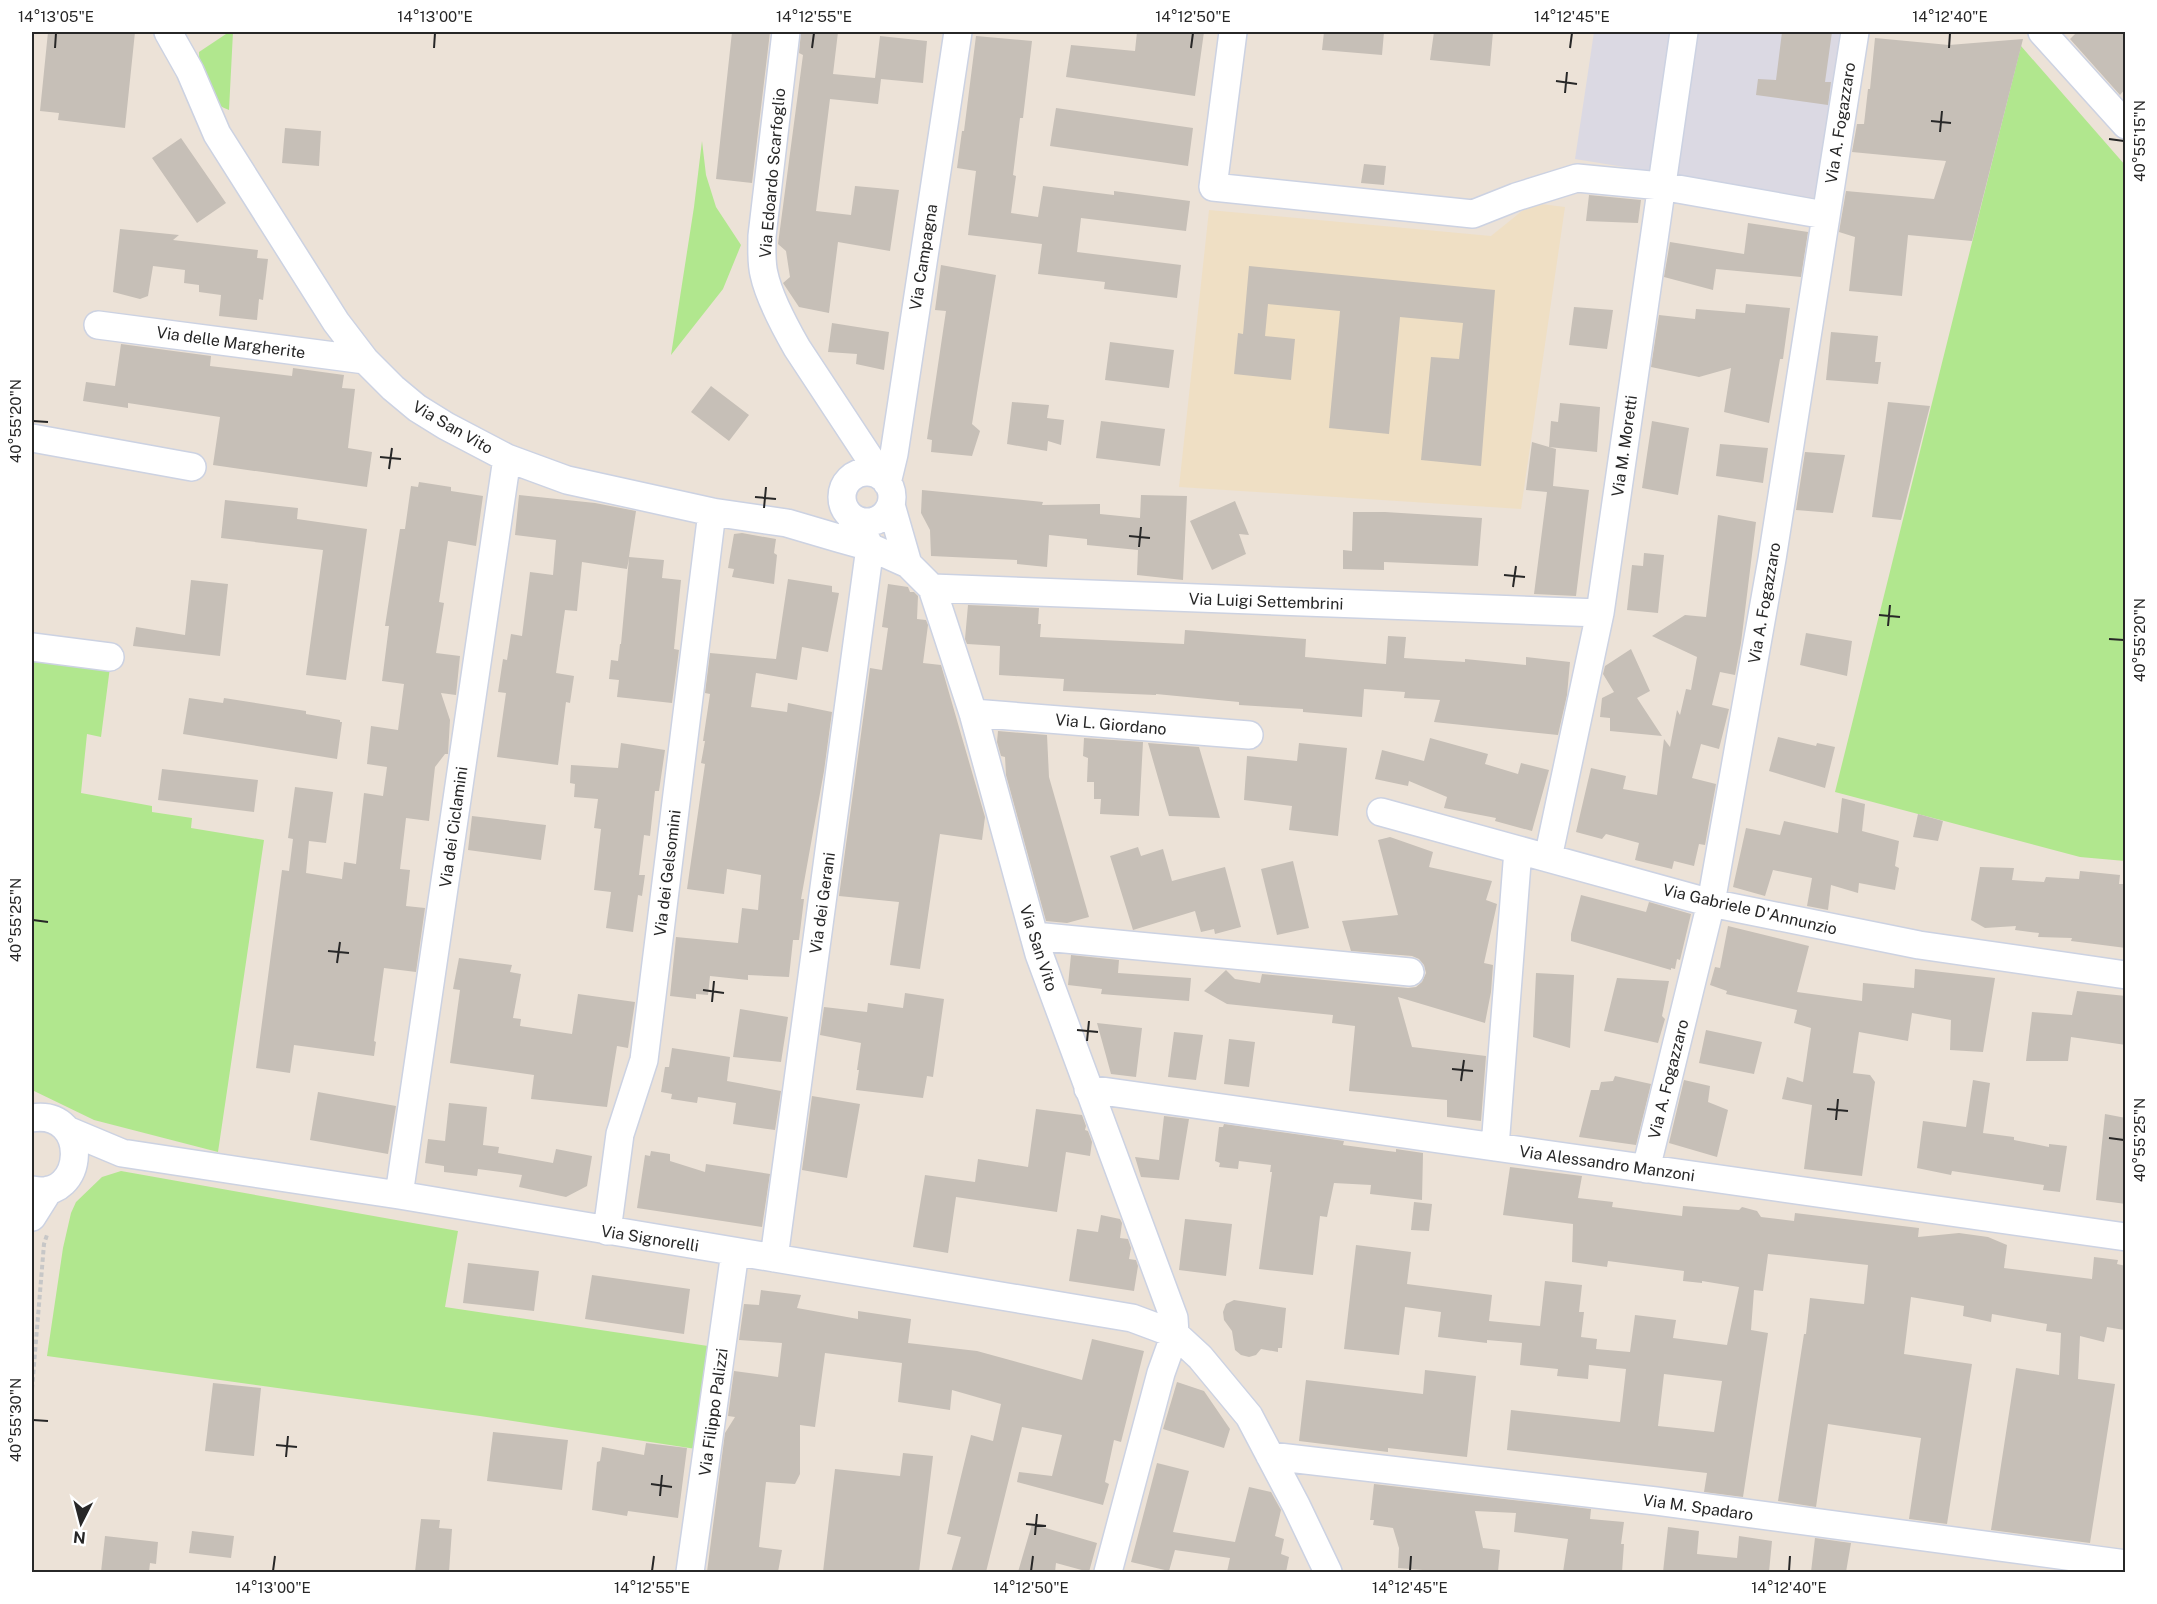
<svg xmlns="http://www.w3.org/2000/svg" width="2157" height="1604" font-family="'Public Sans',sans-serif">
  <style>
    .industrial { fill: #dbd9e3 }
    .education { fill: #efdfc4 }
    .green { fill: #b1e78e }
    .building { fill: #c6bfb7; fill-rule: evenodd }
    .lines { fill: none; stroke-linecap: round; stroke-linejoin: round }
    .minor-casing { stroke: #ccd2e2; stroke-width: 30 }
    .path { stroke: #c7c7c7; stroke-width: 4; stroke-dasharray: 4.5 3; stroke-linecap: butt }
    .minor { stroke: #fff; stroke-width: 27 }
    .ticks { fill: none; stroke: #272727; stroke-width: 2 }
    .labels { text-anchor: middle; stroke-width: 4.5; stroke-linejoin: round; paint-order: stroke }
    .street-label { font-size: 16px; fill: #272727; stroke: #fff }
    .neatline { fill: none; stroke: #272727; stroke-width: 2 }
    .ticks-label { font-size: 15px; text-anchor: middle; fill: #272727 }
  </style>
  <rect width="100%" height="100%" fill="#ece2d7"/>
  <!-- industrial -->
  <path class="industrial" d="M1594,32H1840L1816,198L1575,159Z"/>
  <!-- education -->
  <path class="education" d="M1532,203L1565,207L1521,509L1179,487L1209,210L1491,236Z"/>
  <!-- green -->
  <path class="green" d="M229,32H233L229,110C199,98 200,81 199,52Z
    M2021,46L2125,165V861L2080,857L1835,792Z
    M702,141L706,175L716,207L741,245L723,289L671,355L694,207Z
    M32,655L110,667L101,737L87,734L81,793L152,806V812L192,818L191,828L264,840L218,1152L94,1120L32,1090Z
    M121,1171L458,1231L445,1307L708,1346L696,1449L480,1416L47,1356L63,1248L71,1213L76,1202L102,1177Z"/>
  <!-- building -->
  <path class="building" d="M48,32H135L125,128L58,120L59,113L40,111Z
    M732,32H770L752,183L716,179Z
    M801,32H838L833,74L875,78L880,36L927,41L923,83L881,79L878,104L830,99L816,211L851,215L855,186L899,190L890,251L838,242L829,313L799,307L783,283L790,277L786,251L778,244L803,55L799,53Z
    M1137,32H1204L1195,96L1066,77L1071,45L1135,51Z
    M1324,32H1384L1382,55L1322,50Z
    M1434,32H1493L1490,66L1430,60Z
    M1782,32H1832L1825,82H1831L1828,105L1756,95L1758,79L1776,80Z
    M2077,32H2126V88L2120,95L2070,39Z
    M976,36L1032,41L1023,118H1020L1013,175L1016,176L1011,213L1038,217L1043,186L1114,195V191L1190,201L1186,231L1081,218L1077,252L1181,265L1177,298L1104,289L1105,282L1038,274L1042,244L968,235L976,171L957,168L962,131H964Z
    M1875,38L1949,45L2023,39L1972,241L1908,235L1902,296L1849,291L1855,237L1839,232L1846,191L1934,199L1946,161L1852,152L1857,124H1864L1868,89H1870Z
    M1056,108L1193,128L1188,166L1050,146Z
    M285,128L321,131L319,166L282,163Z
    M181,138L226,203L197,223L152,158Z
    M1364,164L1386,166L1384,185L1361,183Z
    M1589,195L1641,200L1638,223L1586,221Z
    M1748,223L1808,232L1801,277L1716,269L1713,290L1664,277L1670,242L1744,254Z
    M120,229L179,235L173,240L258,250L257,258L268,259L263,300L259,299L257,320L219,316L221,295L199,292V285L184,283L185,270L153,266L148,296L140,299L113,292Z
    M941,265L996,275L972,424L980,431L972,456L931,452L932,440L927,439L946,311L935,310Z
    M1249,266L1495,290L1481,466L1421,460L1431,357L1459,359L1463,323L1400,317L1389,434L1329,428L1340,311L1268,304L1265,336L1295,339L1291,380L1234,374L1238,333L1243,334Z
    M1746,304L1790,308L1783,359H1780L1769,423L1724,412L1731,368L1699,377L1651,367L1659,315L1695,319L1696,309L1745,313Z
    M1574,307L1613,310L1607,349L1569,345Z
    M832,323L889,332L884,370L856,364L857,354L828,352Z
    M1831,332L1878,336L1875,362H1881L1878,384L1826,380Z
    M1110,342L1174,350L1169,388L1105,380Z
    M121,344L211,356L210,366L292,376L293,368L344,375L342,388L355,389L348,448L372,452L367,487L213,465L220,417L128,403V408L83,401L86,382L115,386Z
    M711,386L749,415L729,441L691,412Z
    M1012,402L1049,405L1047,418L1064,420L1061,445L1048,441L1047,451L1007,444Z
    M1888,402L1930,406L1901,520L1872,517Z
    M1560,403L1600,407L1597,452L1549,447L1556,449L1553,486L1589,490L1576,596L1534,594L1547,492L1526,490L1532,442L1549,447L1551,421L1558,422Z
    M1101,421L1165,429L1160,466L1096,458Z
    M1652,421L1689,428L1678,495L1642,488Z
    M1720,444L1768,448L1763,483L1716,476Z
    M1805,452L1845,455L1833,513L1796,510Z
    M419,482L451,487V491L483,496L476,546L448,541L439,602L444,603L436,653L460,656L456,695L441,693L450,720L448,754H445L435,767L429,821L406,818L400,869L410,870L406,906L425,908L416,972L384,968L374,1041L376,1042L374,1056L294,1045L290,1073L256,1068L282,870L289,871L293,839L288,838L295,787L333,792L326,843L309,841L306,873L342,879L344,862L356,864L364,793L383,796L387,767L367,764L371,726L398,730L404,684L382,681L389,626H385L400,529H405L411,486L418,487Z
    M922,490L1043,502L1042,505L1100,504V514L1140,518L1141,495L1187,496L1183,580L1137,575L1138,550L1087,545V539L1049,535L1047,567L1017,564V560L931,556L930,530L921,513Z
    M519,495L595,503L636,511L629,557L664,560L662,578L681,580L674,649L679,650L672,703L617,697L619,680L609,679L611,660L618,661L620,644H621L629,558L627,569L582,562L577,611L565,610L556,673L574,676L570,703L566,702L558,765L497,757L506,693L498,692L503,659L507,660L511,634L522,636L530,572L553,575L556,540L515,535Z
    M225,500L298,508L297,519L367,529L346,680L306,675L323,550L221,538Z
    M1235,501L1249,535L1239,534L1246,554L1212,570L1190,521Z
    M1353,512H1385L1482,518L1478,566L1384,562V570L1343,569V550L1352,551Z
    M1718,515L1756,522L1741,643L1735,675L1720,672L1712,705L1729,709L1719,749L1701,744L1692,778L1716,784L1705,845L1699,844L1694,866L1674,861L1672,869L1635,860L1639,843L1606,834L1602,839L1576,832L1591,768L1626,776L1623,789L1657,795L1664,739L1670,747L1677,710L1680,715L1686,689L1691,690L1697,657L1652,636L1685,615L1706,617Z
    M742,533L776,539L774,553L777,555L774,584L732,577L734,569L728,568L734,534Z
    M1644,553L1664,555L1658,613L1627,610L1632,565L1643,566Z
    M788,579L832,586V592L839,593L828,652L802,647L797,680L756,673L751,707L787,712L788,703L832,712L824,771L801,899H804L799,940H793L789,977L748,975V980L710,976L708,995L696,994V999L670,996L676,937L738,943L742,908L758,910L761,875L727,869L724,894L687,889L705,764L701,763L705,741H703L710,694L705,693L710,653L776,659Z
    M191,580L228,584L220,656L133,646L136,627L185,635Z
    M888,584L908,587L910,592H914L918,596L917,619L926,620L928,625L923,663L941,665L985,817L982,840L940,834L920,969L890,965L899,902L839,896L870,668L882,670L888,628L882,627Z
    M968,605L1039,608L1038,624H1041L1040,637L1184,644L1185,630L1306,639L1305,657L1386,664L1388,636L1406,637L1404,658L1465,662V659L1526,665V657L1570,662L1567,695L1558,735L1434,722L1440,700L1404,698L1405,692L1364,689L1362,717L1303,712V709L1239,705V702L1156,694V695L1063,691L1064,679L999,675L1000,646L967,644L965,639Z
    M1806,633L1852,641L1847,676L1800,665Z
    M1631,649L1650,691L1637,698L1662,736L1610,731V718L1600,717L1602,698L1614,692L1603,674L1605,666Z
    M189,698L223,703L224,698L306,711V714L340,720V722H342L337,759L183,734Z
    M998,731L1047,735L1049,777L1089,917L1067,923L1046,921L1006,775L1005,757L1001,756L997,742Z
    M1778,737L1816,746L1817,743L1835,747L1825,788L1769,771Z
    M1084,738L1143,742L1139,816L1100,814L1101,799H1094V782H1087L1088,758L1083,756Z
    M1430,738L1488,754L1485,764L1518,774L1521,763L1549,770L1532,831L1495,821L1496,818L1444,808L1447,797L1409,781L1408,786L1375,779L1382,750L1424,761Z
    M621,743L665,750L659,791H655L650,836L644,835L639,875H645L642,896L638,895L633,932L606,928L611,892L594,890L601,829L594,828L598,799L574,797L575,784L570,783L571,765L618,768Z
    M1148,743L1199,747L1220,818L1169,816Z
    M1299,743L1347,748L1338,836L1289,830L1292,806L1244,800L1247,756L1297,761Z
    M162,769L258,780L254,812L158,800Z
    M1842,798L1865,804L1862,831L1899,841L1895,866L1899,868L1895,890L1859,883L1858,893L1831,885L1828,910L1807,906L1812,878L1773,870L1765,896L1733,887L1746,828L1780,835L1784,821L1838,833Z
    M1918,814L1943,821L1938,841L1913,837Z
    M472,816L546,825L541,860L468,850Z
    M1390,837L1433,852L1429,867L1492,881L1486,900L1497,904L1484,963L1493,965L1491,992L1485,1023L1398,997L1412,1047L1486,1056L1481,1121L1447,1117V1100L1349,1091L1355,1026L1332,1023L1333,1015L1227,1004L1204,991L1226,970L1235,979L1260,983L1262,974L1408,988L1416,987L1422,982L1426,973L1424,965L1419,959L1412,956L1351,951L1342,921L1398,915L1378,840Z
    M1138,847L1141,856L1163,849L1172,881L1225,867L1241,927L1215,934L1214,929L1201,932L1195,911L1133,930L1110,856Z
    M1293,861L1309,928L1277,935L1261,869Z
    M1980,867L2014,868L2012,880L2044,882L2046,877L2079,879L2080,871L2120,875L2119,884H2126V948L2071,941L2072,938L2038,937L2039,933L2015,930L2016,926L1985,928L1971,920Z
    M1581,895L1646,912L1649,902L1691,914L1680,960L1677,959L1675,969L1671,968V970L1571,941V934Z
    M1728,926L1809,946L1797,992L1862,1001L1863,983L1914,988L1915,969L1995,978L1983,1052L1950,1050L1951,1020L1912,1013L1908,1041L1859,1032L1853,1073L1870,1075L1875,1082L1862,1176L1804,1169L1812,1105L1782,1099L1787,1077L1803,1082L1811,1028L1794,1023L1797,1010L1726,994L1727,991L1710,985L1715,967L1720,968Z
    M1071,955L1119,960L1118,973L1191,978L1189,1001L1101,994L1102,989L1068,985Z
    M459,958L512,965L510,972L521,974L513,1018L521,1019L520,1026L572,1034L578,994L635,1002L628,1048L617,1046L607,1107L531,1099L534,1075L450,1063L460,990L453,989Z
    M1536,973L1574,975L1570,1048L1533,1037Z
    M1617,978L1669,981L1662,1016L1665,1019L1658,1043L1604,1031Z
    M2077,991L2126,996V1045L2071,1037L2068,1061H2026L2032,1012L2072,1015Z
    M905,993L944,999L933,1077L927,1076L923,1098L856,1090L859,1070H857L861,1043L820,1035L824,1007L867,1012L868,1003L903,1008Z
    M740,1009L788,1017L781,1062L733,1057Z
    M1097,1023L1142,1028L1136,1077L1111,1074Z
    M1706,1030L1762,1042L1754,1074L1699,1063Z
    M1174,1032L1203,1035L1196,1080L1168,1077Z
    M1229,1039L1255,1042L1249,1087L1224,1084Z
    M672,1048L730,1057L727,1081L781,1091L775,1130L733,1124L736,1103L698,1097L697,1103L671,1099L672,1094L661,1092L665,1067H669Z
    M1615,1076L1651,1084L1636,1145L1579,1137L1591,1090H1599L1601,1082L1613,1081Z
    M1684,1080L1710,1086L1708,1102L1728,1110L1717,1157L1669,1143Z
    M1973,1080L1990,1083L1983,1133L2014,1137V1140L2049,1147V1144L2067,1146L2060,1192L2043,1190L2044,1185L1952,1171L1951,1175L1917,1168L1923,1121L1966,1127Z
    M318,1092L396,1106L388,1154L310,1140Z
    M812,1096L860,1104L847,1178L802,1170Z
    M449,1103L487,1107L483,1145L499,1147L498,1153L553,1163L556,1149L592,1156L587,1186L566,1197L519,1187L522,1175L478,1169L477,1176L444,1172V1166L425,1163L428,1139L445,1141Z
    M1036,1109L1082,1115L1086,1126L1085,1130L1088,1131L1092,1142L1090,1156L1066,1152L1057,1212L956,1197L948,1253L913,1247L925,1175L975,1182L978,1159L1028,1167Z
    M2105,1114L2126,1118V1204L2096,1200Z
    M1164,1116L1189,1119L1179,1180L1141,1177L1135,1157L1159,1160Z
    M1224,1124L1344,1141L1343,1145L1396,1152V1149L1423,1153L1422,1200L1370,1194L1371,1185L1334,1183L1327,1217L1320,1216L1313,1275L1259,1269L1272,1172H1270L1271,1165L1239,1161L1238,1169L1219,1167L1220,1163L1215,1161L1219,1127H1223Z
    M651,1151L670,1154V1161L705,1172L706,1164L770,1174L762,1227L637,1208L645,1155L650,1156Z
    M1510,1167L1582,1176L1578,1198L1613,1202L1612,1207L1682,1216L1683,1206L1739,1210L1742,1207L1757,1211L1761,1217L1794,1221L1795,1213L1919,1228L1918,1237L1959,1233L1988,1237L2007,1245L2004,1268L2092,1279L2094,1257L2118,1260L2117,1264L2126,1266L2124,1330L2107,1327L2104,1342L2080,1336L2078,1379L2115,1384L2090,1543L1991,1530L2016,1368L2059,1375L2061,1333L2046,1331L2047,1324L1992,1314L1991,1322L1963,1316L1964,1306L1911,1297L1904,1354L1972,1364L1947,1524L1909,1519L1921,1438L1828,1424L1816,1507L1778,1501L1804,1334H1806L1810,1298L1864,1304L1868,1265L1768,1254L1763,1291L1754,1290L1751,1330L1768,1333L1743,1497L1704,1492L1707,1473L1507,1450L1511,1410L1620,1422L1626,1369L1589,1365L1588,1379L1557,1376L1558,1369L1520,1365L1522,1343L1487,1340V1343L1438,1337L1441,1312L1405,1307L1399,1355L1344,1349L1356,1245L1411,1252L1407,1284L1492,1295L1489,1321L1540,1326L1545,1281L1582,1285L1579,1312H1584L1581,1337L1597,1339L1596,1349L1630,1352L1635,1315L1676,1320L1673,1338L1727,1345L1739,1287L1702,1281V1283L1683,1281L1684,1271L1608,1261L1607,1267L1572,1262L1573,1224L1503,1215ZM1664,1374L1722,1381L1714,1432L1658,1426Z
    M1414,1202L1432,1204L1429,1231L1411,1230Z
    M1101,1215L1120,1219L1122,1223L1120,1238L1128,1239L1131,1248L1129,1259L1136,1260L1138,1266L1134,1291L1069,1281L1077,1229L1098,1232Z
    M1185,1219L1232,1224L1226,1276L1179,1270Z
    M468,1263L539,1271L534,1311L463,1303Z
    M592,1275L690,1289L684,1334L585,1319Z
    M761,1290L801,1295L797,1308L858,1319V1311L911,1319L908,1343L977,1351L1082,1380L1092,1339L1144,1351L1121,1442L1114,1440L1105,1482L1109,1484L1103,1505L1017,1482L1019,1472L1052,1476L1062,1435L1022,1427L986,1572H951L961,1537L947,1534L971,1435L993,1441L1001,1404L952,1390L950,1410L898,1402L902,1363L825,1353L815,1427L800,1425V1474L795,1484L766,1482L759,1547L782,1550L778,1572H707L725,1433L735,1417L728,1416L734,1371L778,1377L782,1343L739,1340L744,1304L759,1305Z
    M1234,1300L1286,1308L1282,1348H1278V1352L1261,1349L1256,1355L1249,1357L1241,1355L1235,1350L1232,1331L1224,1320L1223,1312L1226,1304Z
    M1425,1370L1476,1376L1467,1457L1388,1448V1452L1299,1441L1306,1380L1423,1394Z
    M1177,1382L1204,1391L1230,1429L1224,1448L1163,1429Z
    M213,1383L261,1388L254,1456L205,1451Z
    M493,1432L568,1440L562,1490L487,1481Z
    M646,1443L687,1448L678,1518L628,1511L627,1516L592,1510L597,1462L600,1461L602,1447L644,1455Z
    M903,1453L933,1456L919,1572H823L835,1469L900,1476Z
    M1157,1463L1189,1471L1173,1532L1235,1542L1249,1487L1271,1492L1281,1510L1275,1536L1284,1539L1281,1554L1289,1557L1286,1572H1227L1230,1558L1175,1550L1169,1571L1131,1562Z
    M1374,1484L1591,1509L1590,1519L1624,1522L1621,1544H1624L1622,1572H1563L1568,1539L1514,1532L1516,1513L1475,1511L1483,1548L1500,1550L1498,1572H1447L1398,1568L1399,1548L1393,1528L1373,1525L1374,1520H1370Z
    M421,1519L440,1520L439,1528L452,1529L449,1572H415Z
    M1032,1524L1097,1543L1089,1572L1056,1563L1055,1572H1018Z
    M1668,1527L1699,1531L1697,1554L1737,1558L1739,1536L1772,1541L1769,1572H1663Z
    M192,1531L234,1536L231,1558L189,1553Z
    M105,1536L158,1542L156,1564L150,1563L149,1572H101Z
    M1815,1538L1851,1543L1846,1572H1811Z"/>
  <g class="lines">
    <!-- minor casing -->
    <g class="minor-casing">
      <path id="minor" d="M168,32L190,71L217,134L336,322L365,360L393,388L417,408L446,426L507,458L567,480L712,512L787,523L838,538L870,547L908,564L932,588L973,713L1039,954L1174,1318L1175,1334L1161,1373L1108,1572
        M786,32L762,236C762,249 761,262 764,274C769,298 785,327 797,348L882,477
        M1233,32L1213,187L1473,214L1516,197L1577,178L1661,186L1825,215
        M2042,32L2126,125
        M98,325L365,360
        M32,438L192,467
        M842 497a25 25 0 1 1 50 0a25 25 0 1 1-50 0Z
        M887,483L894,454L958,32
        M891,505L908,564
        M932,588L1600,613
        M32,647L110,657
        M973,713L1249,735
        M1381,812L1711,903L1919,945L2126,975
        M1548,858L1600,613L1684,32
        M1034,936L1410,972
        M1088,1089L2126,1237
        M32,1118C91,1109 86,1202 32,1190
        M67,1130L122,1153L399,1195L1132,1318L1175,1334L1200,1357L1249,1416L1296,1505L1328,1572
        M1495,1147L1518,850
        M1646,1169L1711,903L1772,559L1855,32
        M399,1195L507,458
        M32,1217L49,1190
        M607,1231L620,1134L644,1060L712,512
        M774,1258L870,547L863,533L850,516
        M1270,1456L1656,1501L2126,1564
        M690,1572L735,1252"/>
    </g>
    <!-- path -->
    <path class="path" d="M32,1389L44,1244L47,1235"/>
    <!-- minor -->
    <use href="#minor" class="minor"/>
  </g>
  <!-- ticks -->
  <path class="ticks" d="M55,48L56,33M434,48L435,33M812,48L814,33M1191,48L1193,33M1570,48L1572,33M1949,48L1950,33M1556,81L1577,84M1565,93L1567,72M1931,121L1951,123M1940,132L1942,111M2109,139L2124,141M33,421L48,422M380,457L401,459M389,469L392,448M755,497L776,499M764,508L766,487M1129,536L1150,538M1139,547L1141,527M1504,575L1525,577M1513,587L1516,566M1879,615L1900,617M1888,626L1890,605M2109,639L2124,640M33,920L48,922M328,951L349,953M337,963L340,942M703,990L724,993M712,1002L714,981M1077,1030L1098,1032M1087,1041L1089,1021M1452,1069L1473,1071M1461,1081L1464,1060M1827,1109L1848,1111M1836,1120L1838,1099M2109,1138L2124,1140M33,1420L48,1421M276,1445L297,1447M286,1457L288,1436M651,1484L672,1487M660,1496L662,1475M1026,1524L1046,1526M1035,1535L1037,1514M273,1571L275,1556M652,1571L654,1556M1031,1571L1033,1556M1410,1571L1411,1556M1789,1571L1790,1556"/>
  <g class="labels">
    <!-- street labels -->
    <g class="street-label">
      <text transform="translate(1840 123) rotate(-81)" y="6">Via A. Fogazzaro</text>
      <text transform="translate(772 173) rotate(-85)" y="6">Via Edoardo Scarfoglio</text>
      <text transform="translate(923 257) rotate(-81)" y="6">Via Campagna</text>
      <text transform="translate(231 342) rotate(8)" y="6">Via delle Margherite</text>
      <text transform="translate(453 427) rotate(30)" y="6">Via San Vito</text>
      <text transform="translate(1624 446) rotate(-82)" y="6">Via M. Moretti</text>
      <text transform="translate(1266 601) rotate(2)" y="6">Via Luigi Settembrini</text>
      <text transform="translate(1764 603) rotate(-80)" y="6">Via A. Fogazzaro</text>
      <text transform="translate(1111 724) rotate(5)" y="6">Via L. Giordano</text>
      <text transform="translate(453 827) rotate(-82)" y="6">Via dei Ciclamini</text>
      <text transform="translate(667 873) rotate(-83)" y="6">Via dei Gelsomini</text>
      <text transform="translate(822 903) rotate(-82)" y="6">Via dei Gerani</text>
      <text transform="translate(1750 909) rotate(13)" y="6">Via Gabriele D'Annunzio</text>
      <text transform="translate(1039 948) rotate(72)" y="6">Via San Vito</text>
      <text transform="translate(1668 1079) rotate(-76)" y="6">Via A. Fogazzaro</text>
      <text transform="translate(1607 1163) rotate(8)" y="6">Via Alessandro Manzoni</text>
      <text transform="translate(650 1238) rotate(9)" y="6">Via Signorelli</text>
      <text transform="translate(713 1412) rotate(-82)" y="6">Via Filippo Palizzi</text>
      <text transform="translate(1698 1507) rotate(8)" y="6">Via M. Spadaro</text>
    </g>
  </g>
  <!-- border -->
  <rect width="2157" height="1604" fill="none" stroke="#ffffff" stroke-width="66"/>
  <!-- north arrow -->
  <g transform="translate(81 1523) rotate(186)" stroke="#ffffff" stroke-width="4.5" paint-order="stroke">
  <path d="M0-4.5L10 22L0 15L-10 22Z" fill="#272727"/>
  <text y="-9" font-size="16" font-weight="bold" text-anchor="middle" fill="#272727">N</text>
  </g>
  <rect x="33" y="33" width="2091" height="1538" class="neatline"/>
  <g class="ticks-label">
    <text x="56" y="22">14°13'05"E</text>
    <text x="435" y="22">14°13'00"E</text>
    <text x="814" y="22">14°12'55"E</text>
    <text x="1193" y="22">14°12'50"E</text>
    <text x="1572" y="22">14°12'45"E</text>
    <text x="1950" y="22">14°12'40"E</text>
    <text transform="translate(2140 141) rotate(-90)" y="5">40°55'15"N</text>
    <text transform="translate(16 421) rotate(-90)" y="5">40°55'20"N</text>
    <text transform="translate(2140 640) rotate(-90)" y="5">40°55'20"N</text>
    <text transform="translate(16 920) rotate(-90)" y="5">40°55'25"N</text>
    <text transform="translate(2140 1140) rotate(-90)" y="5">40°55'25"N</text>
    <text transform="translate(16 1420) rotate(-90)" y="5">40°55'30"N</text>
    <text x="273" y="1593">14°13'00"E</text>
    <text x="652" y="1593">14°12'55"E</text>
    <text x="1031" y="1593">14°12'50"E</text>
    <text x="1410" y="1593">14°12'45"E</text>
    <text x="1789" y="1593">14°12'40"E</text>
  </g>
</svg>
